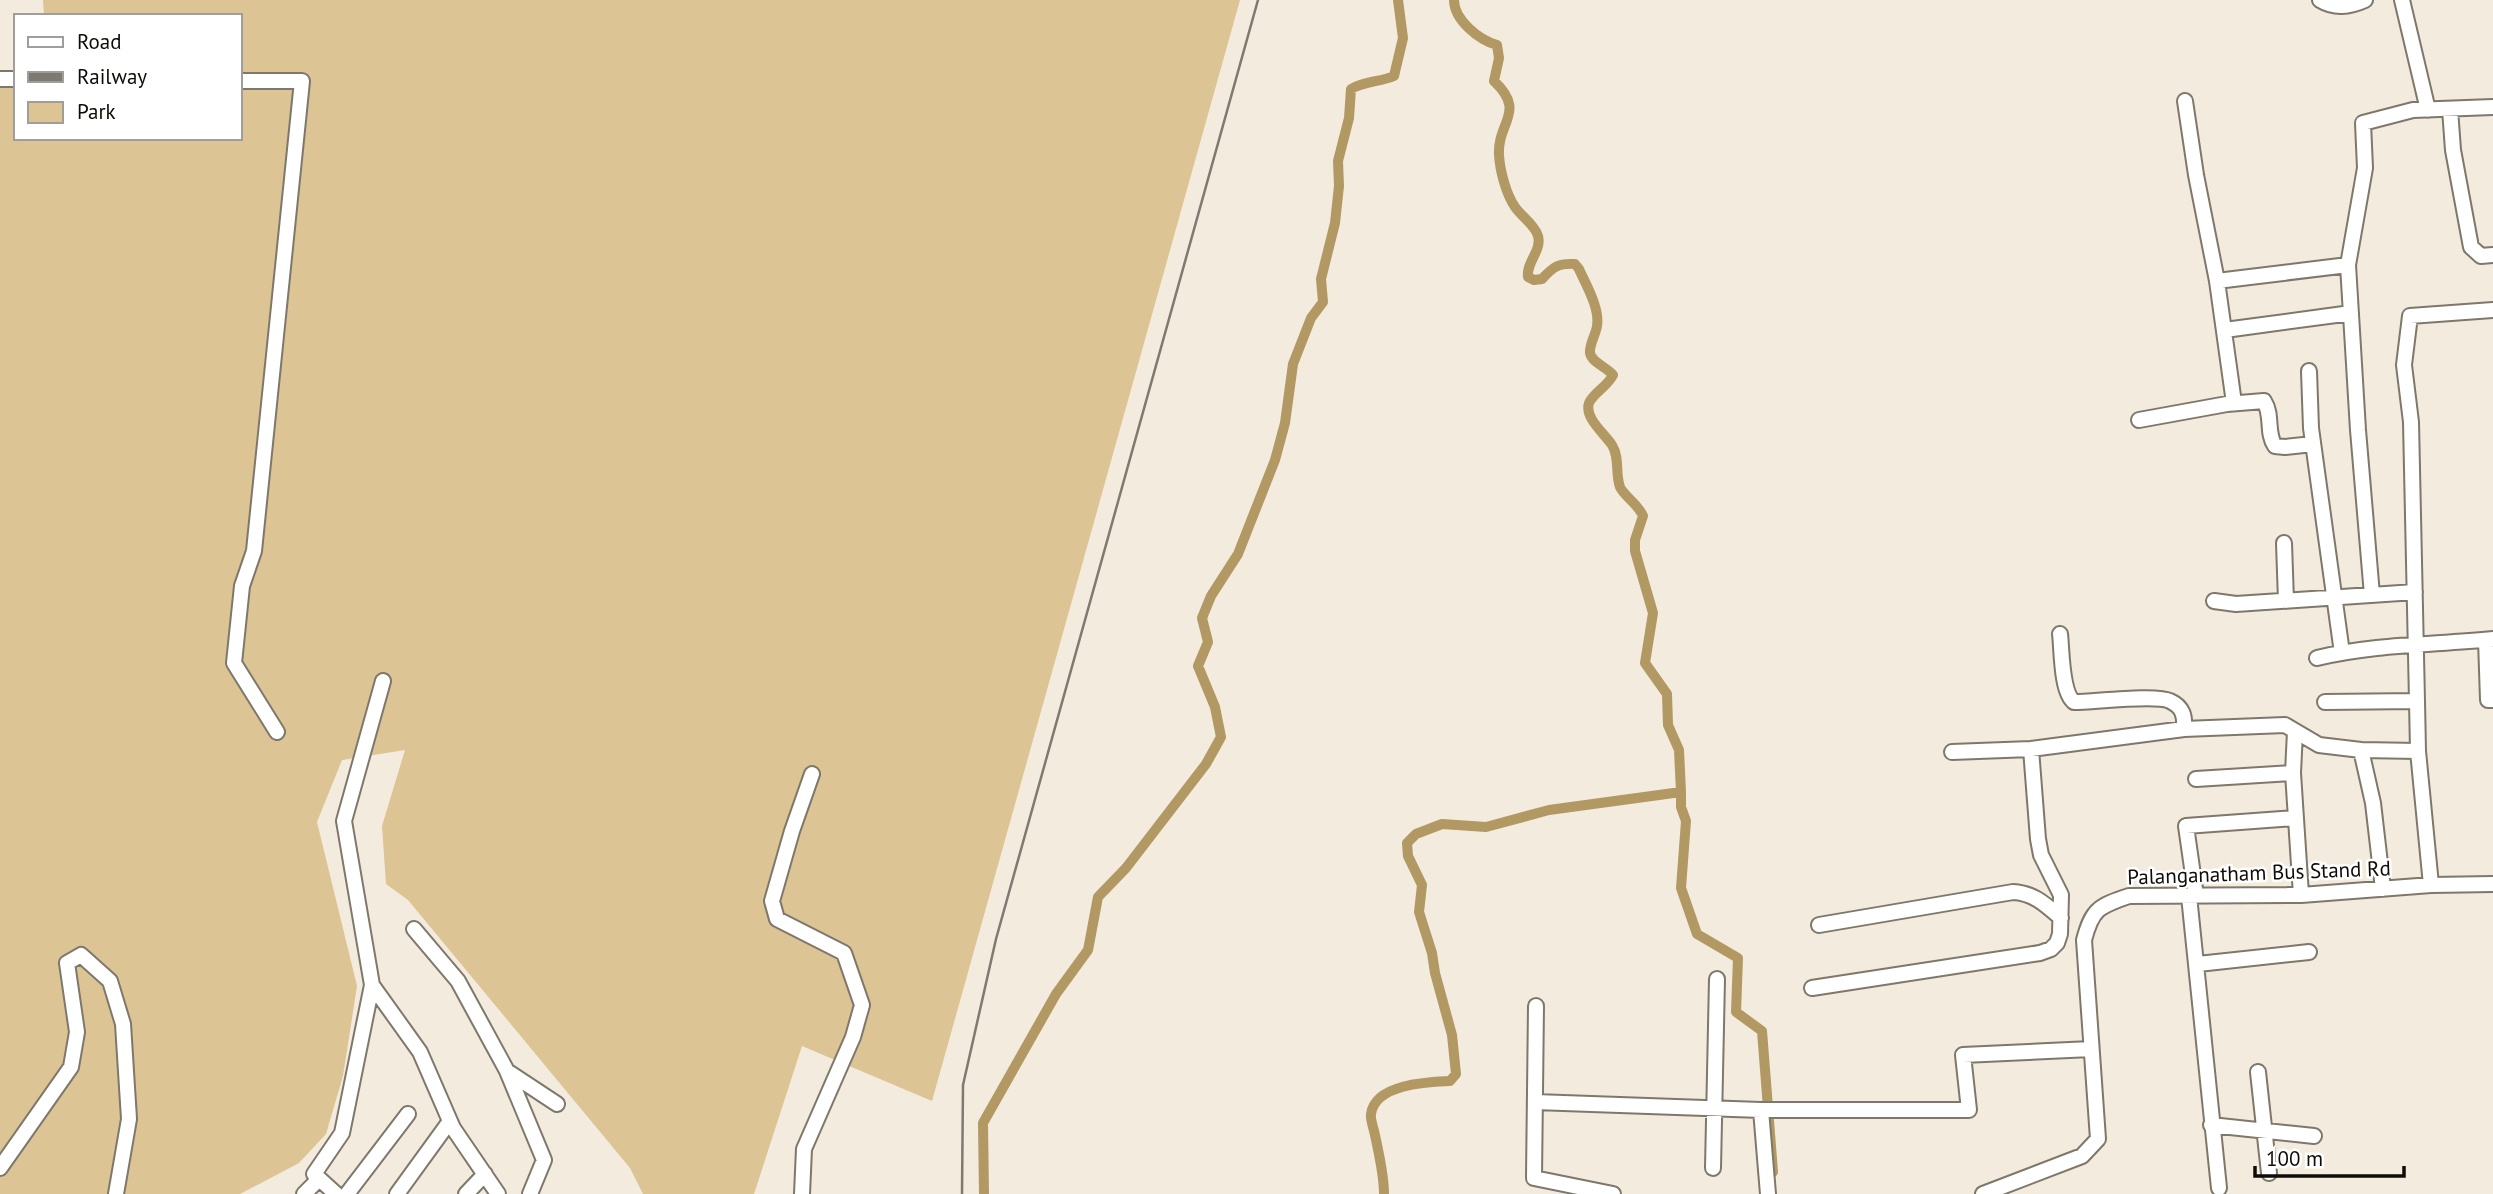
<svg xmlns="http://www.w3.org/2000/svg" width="2493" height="1194" font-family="'PT Sans',sans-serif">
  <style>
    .green { fill: #dcc494 }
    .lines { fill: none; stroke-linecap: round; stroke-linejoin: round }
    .canal { stroke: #b29862; stroke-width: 10 }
    .minor-casing { stroke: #7e786b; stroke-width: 18 }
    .minor { stroke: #fff; stroke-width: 14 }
    .rail { stroke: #7f7a71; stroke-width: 2.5 }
    .labels { text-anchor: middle; stroke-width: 5; stroke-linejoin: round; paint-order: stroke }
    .street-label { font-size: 21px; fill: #0f0c08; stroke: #fff }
  </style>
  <rect width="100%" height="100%" fill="#f3ebdd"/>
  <!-- green -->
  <path class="green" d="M43,0H1240L932,1101L802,1046L754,1194H643L630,1168L408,900L386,884L382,826L405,750L342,760L317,822L357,986L343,1076L326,1134L299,1163L240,1194H0V88H16V138H240V16H44Z"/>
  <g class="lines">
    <!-- canal -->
    <path class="canal" d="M1681,792V807L1686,821L1681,888L1697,934L1738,958L1736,1012L1762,1031L1773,1172
      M984,1194L983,1123L1056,994L1088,950L1098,897L1126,868L1206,764L1221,737L1215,707L1198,666L1208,642L1202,618L1211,596L1238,554L1275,460L1285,423L1293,364L1311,318L1323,302L1321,279L1335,223L1339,186L1338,161L1349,118L1351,89C1365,81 1380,82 1394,76L1403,38L1398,0
      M1384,1194C1384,1174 1379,1155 1375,1135C1374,1129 1370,1120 1371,1114C1375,1084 1427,1082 1450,1081L1456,1074L1452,1035L1435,973L1432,953L1419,912L1422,885L1408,856L1407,843L1416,834L1442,824L1486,827L1549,810L1681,792L1679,750L1668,725L1667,694L1645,663L1653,613L1635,551V540L1643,516C1638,504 1624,496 1620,487C1615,473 1620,458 1612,445C1605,434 1584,418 1589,403C1593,393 1608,386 1613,375C1607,367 1592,363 1590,353C1589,345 1596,334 1597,326C1600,308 1586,285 1579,269L1575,264C1558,263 1553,267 1542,279L1534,280L1528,277C1526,262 1542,251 1538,236C1535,225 1521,216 1515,207C1506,194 1500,171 1499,155C1497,122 1527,112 1494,81L1499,58L1497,45C1479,40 1454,20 1454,0"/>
    <!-- minor casing -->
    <g class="minor-casing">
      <path id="minor" d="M2320,0C2335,9 2349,7 2365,0
        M2402,0L2428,110
        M0,79H16
        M240,81H302L254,551L242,586L234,663L277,732
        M2185,101L2196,175L2217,281L2234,403
        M2450,109L2453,150L2471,247L2481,256L2493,255
        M2217,281L2348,265
        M2225,330L2351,313
        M2309,371L2311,428L2342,653
        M2139,420L2227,404L2264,401C2273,415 2266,433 2275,446L2285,447L2313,444
        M2284,543L2286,601
        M2372,595L2358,430L2348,265L2365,168L2363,123L2413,110L2493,107
        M2214,601L2236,604L2415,592
        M2060,634C2062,650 2061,692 2074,702C2094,702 2156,694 2170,701C2183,707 2185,716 2184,729
        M2486,640L2488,700H2493
        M2317,658C2375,644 2434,645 2493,639
        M2417,701L2411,422L2404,365L2410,316L2493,310
        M2325,702L2417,701L2418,751L2431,885
        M2361,750L2418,751
        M1952,752L2031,749L2184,729L2285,725L2319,745L2361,750L2373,803L2383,889
        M2293,773L2295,731
        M2196,779L2293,773L2301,895
        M2189,896L2219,1188
        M2196,896L2186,826L2296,818
        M1819,925L2013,892C2034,893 2046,905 2061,918
        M414,929L458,981L507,1071L544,1160L530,1194
        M2198,964L2309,952
        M372,985L344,821L383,681
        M1812,988L2040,953L2051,949L2057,943L2060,934L2061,895L2041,855L2038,839L2031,749
        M1536,1006L1534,1178L1613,1194
        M507,1071L557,1104
        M2258,1072L2269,1173
        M1535,1102L1761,1110L1768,1194
        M1761,1110H1969L1963,1055L2091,1049
        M2211,1125L2314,1136
        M0,1168L71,1067L77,1032L67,963L81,955L110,981L123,1024L129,1119L116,1194
        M1713,1168L1717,979
        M304,1194L319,1179
        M336,1194L314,1174L342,1133L372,985L420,1052L453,1128L498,1194
        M347,1194L408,1114
        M397,1194L450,1121
        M466,1194L485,1174
        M802,1194L804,1149L853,1037L862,1005L844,953L777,919L772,901L792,831L812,774
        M1983,1194L2082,1156L2098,1139L2084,940C2092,909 2099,906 2129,896L2301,895L2431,885L2493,884"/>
    </g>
    <!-- minor -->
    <use href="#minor" class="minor"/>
    <!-- rail -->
    <path class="rail" d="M962,1194L963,1085L996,939L1258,0"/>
  </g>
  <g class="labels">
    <!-- street labels -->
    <g class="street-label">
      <text transform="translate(2259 873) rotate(-2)" y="7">Palanganatham Bus Stand Rd</text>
    </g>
  </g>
  <!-- legend -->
  <rect x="14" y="14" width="228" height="126" fill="#ffffff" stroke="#9f9e9c" stroke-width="2"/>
  <rect x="28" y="37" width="35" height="10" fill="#ffffff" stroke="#9f9e9c" stroke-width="2"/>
  <text x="77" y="49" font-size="21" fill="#0f0c08">Road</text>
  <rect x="28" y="72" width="35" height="10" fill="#7f7a71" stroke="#9f9e9c" stroke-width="2"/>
  <text x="77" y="84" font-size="21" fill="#0f0c08">Railway</text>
  <rect x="28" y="102" width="35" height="21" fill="#dcc494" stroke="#9f9e9c" stroke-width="2"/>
  <text x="77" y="119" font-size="21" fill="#0f0c08">Park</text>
  <!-- scale -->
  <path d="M2255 1166v10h149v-10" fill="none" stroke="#0f0c08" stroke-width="3.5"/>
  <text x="2266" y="1166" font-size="21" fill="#0f0c08" stroke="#ffffff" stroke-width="5" paint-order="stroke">100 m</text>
</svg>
